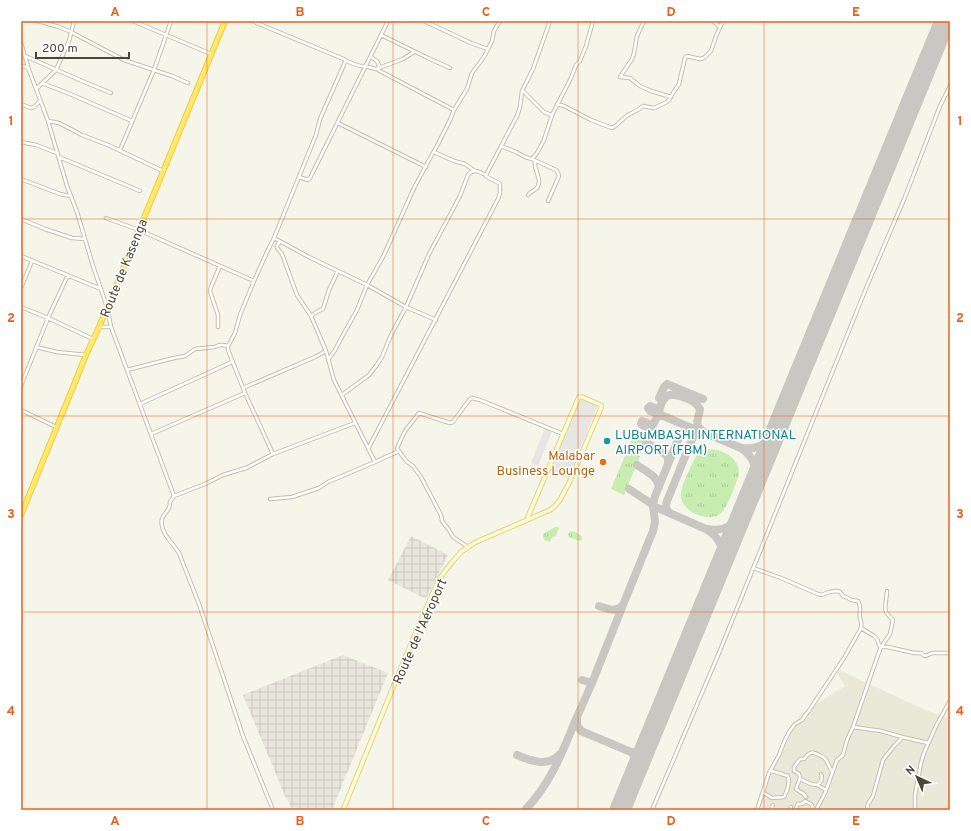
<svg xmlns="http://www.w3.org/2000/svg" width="971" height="831" font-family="Overpass,sans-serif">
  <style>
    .residential { fill: #eae8d8 }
    .industrial { fill: url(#industrial-grid) }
    .grass { fill: url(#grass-tufts) }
    .parking { fill: #e8e6e2 }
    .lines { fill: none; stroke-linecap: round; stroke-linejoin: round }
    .taxiway { stroke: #c8c7c2; stroke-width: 8 }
    .runway { stroke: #c8c7c2; stroke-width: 21 }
    .street-casing { stroke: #c3bfac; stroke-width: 4.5 }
    .secondary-casing { stroke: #d9d397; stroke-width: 5.5 }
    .highway-casing { stroke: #eac630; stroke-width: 6 }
    .street { stroke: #fff; stroke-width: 2.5 }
    .secondary { stroke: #fffccb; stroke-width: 3.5 }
    .highway { stroke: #ffe86c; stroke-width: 4.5 }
    .grid { fill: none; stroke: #ed601b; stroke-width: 1; stroke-opacity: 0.55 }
    .culture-dot { fill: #0f9aa8; stroke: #fff; stroke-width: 1.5 }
    .food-dot { fill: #e8710a; stroke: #fff; stroke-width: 1.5 }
    .labels { text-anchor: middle; stroke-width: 3; stroke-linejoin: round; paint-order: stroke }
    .street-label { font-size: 13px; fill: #4b4737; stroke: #fff }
    .culture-label { font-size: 13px; fill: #0d838f; stroke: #fff; text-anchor: start }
    .food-label { font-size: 13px; fill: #c56008; stroke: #fff; text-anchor: end }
    .neatline { fill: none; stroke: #ed601b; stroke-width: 1.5 }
    .grid-label { font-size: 13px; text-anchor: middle; font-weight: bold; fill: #ed601b }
  </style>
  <defs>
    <pattern id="industrial-grid" width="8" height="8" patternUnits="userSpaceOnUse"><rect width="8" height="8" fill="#e9e6de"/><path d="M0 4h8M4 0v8" fill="none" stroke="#c9c7bf"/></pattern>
    <pattern id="grass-tufts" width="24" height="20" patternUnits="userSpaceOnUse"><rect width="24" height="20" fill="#c7edb0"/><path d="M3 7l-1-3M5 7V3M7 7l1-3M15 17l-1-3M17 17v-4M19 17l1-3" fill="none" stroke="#accd98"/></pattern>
  </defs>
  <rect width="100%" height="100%" fill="#f6f5ea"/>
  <!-- residential -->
  <path class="residential" d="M833,667L923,709L950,719V810H754L800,714L845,686Z"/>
  <!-- industrial -->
  <path class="industrial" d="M411,536L448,555L426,599L388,580Z
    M343,655L388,673L332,810H293L285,796L243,695Z"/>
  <!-- grass -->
  <path class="grass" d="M635,432L648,437L641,453L628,448Z
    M709,449C725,450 740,458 739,475C735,485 729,504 722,512C710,525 679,511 681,494C681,486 692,464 696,456L699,453Z
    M627,451L640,456L624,495L611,489Z
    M555,527H558L559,528L556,536L552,537L550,542L544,540L543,534Z
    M570,531C574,531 580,534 582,537V540L579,541L569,537L568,534Z"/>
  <!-- parking -->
  <path class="parking" d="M580,398L598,405L568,478L550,471Z
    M545,428L552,431L538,466L531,463Z"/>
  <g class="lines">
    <!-- taxiway -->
    <path class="taxiway" d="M659,398L664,387L667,384L703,399
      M657,409L650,406L648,408L650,411L661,415
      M662,416L659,412C660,407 662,400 666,397C671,391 691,399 696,404C698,405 698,407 700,409C699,420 693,423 703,432
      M650,424L642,421L641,424C644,426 643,426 646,427C653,429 654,422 657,417L661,415L694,429
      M646,442L666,455L668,457V464
      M742,448C756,450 765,445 775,435
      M637,465C645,471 658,476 659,487
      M629,489L658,508L706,529C721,538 724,549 721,565
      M671,514C666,510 665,507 667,501L693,437L698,433L704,432
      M707,529C721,532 730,527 740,518
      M599,606C608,609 616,613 623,605
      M582,680L592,683
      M631,752C637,753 642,750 647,746
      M517,755C531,761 547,767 559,755
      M638,768L636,759L631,752L581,731L577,725V717L592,683L623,605L653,531L655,522L653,506L655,496L680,435L688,430L696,429L741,448C755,458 758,469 754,485
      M525,810C550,785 563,751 576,719"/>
    <!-- runway -->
    <path class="runway" d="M620,810L945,21"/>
    <!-- street casing -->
    <g class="street-casing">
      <path id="street" d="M38,21L59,27L69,31L124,60L172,76L188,83
        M133,21L211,54
        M252,21L346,60L320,119L316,135L274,238L267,252L254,281L240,315L235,333L228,346V350L245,393L273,454
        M424,21L471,43L488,49
        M644,21L637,36L634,53L632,59L620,77L630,78L640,86L651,91L671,97
        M713,21L720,27
        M381,35L428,58L450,68
        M21,43L29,70L48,121L67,186L77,212L93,266L107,307L111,327L174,496C173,498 171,500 170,502C170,504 170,506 169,508C167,512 163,515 162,519C159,532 173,543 179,553L199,604L243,736L273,810
        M25,56L82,81L111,93
        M371,57L377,61L380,68
        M346,61L360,66H365L376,69L454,110
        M21,66L26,67L29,70
        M376,69L403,59L414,52
        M42,83L70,94L132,121
        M36,89L56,70L69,41L74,21
        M523,91L544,112L552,115
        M21,104L31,108L34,107L40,101
        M557,104L564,106L591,120L612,128C618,125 622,119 628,115C633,112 638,111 643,106L654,108L665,103L669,100L673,93L679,84L685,58L687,56L700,59L704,58L711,51L716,36L723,21
        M48,121L59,123L82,135L108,145L163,171
        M338,123L426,167
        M21,142L36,145L57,153
        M501,146L516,152L525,157L532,159L556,170L558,173L559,176L548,201
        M120,150L154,70L171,21
        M434,152L454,161L465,164L475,171
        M59,157L140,191
        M532,159L537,153L544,140L552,115L571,78L576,65L580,61L586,46L593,21
        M299,177L308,180L310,178L388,21
        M21,179L60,194L71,196
        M528,195C530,192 533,191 536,189C544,180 533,170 535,161
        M106,218L139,230L254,281
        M21,219L45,229L72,238L85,239
        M274,238L309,257L367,285L406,307L436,320
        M280,241L277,246V248L282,254L297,295L311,316L326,351L334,380L375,462
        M21,256L101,289
        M21,288L32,261
        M21,307L48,318L93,339
        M311,316L318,311L323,309L329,290L338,271
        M100,327H111
        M218,327V315L210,291L211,287L220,266
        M36,347L57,352L86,355
        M328,360L335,350L343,335L357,310L367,285L384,255L414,188L429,160L437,146L450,120L454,110L467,89L472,73L484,57L492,41L494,31L500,21
        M127,370L174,358L185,356L195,349L215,347C219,344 224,345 228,346
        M21,386L48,318L68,275
        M243,388L315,357L326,351
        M342,395L369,375L376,366L382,357L391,335L406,307L429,254L460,196L468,175C474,168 479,172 486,175
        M140,404L232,362
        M21,410L56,427
        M151,434L245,393
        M368,449L498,199L500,193V184C496,180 490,180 486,176L487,173L517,116L520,107L522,91L533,69L550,21
        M174,496L205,484L223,475L246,468L273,454L355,423
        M270,499L292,497L319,488L328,482L375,462L399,451
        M468,547L453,537L449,530L442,521L441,515L421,477L413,466L406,461L397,448L405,431L419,413L450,423L453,422L469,400L472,398L480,400L563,434
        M753,568L781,578L818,594L822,595L829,592L837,591L840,592L843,596L848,598L851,600L858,601C862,607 859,611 860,618C861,623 862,621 861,628L874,636L877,639L879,645L881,647H888L914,653H921L923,655L926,656L932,653H950
        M853,727L881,731L902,737
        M800,779L811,784L817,785L826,790
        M817,785C821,783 823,778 821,774
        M764,793L772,798L784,797C787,791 790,783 788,776C784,775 774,771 771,771
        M806,797L804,794L796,789L800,778L799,774L794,771V767L800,759H804C810,751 812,751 821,756C823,757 824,757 826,760C829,764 829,768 832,771
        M652,810L719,653L867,286L905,197L940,106L950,86
        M757,810L769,773L779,755L784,742L789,732L795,724L802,720L810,709L844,658L861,628
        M771,810L773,805
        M790,810L791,807
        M795,810L798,804H802L805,801L811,804L814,810
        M816,810L825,793L837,760L843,755L847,740L853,727L878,655L881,647L890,634L893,620C891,618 888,615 886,612C884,607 887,597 887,591
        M867,810L868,804L873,796L883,760L894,746L900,740L902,737L928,743
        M915,810V795L921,763L924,753L936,726L950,701"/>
    </g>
    <!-- secondary casing -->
    <g class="secondary-casing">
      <path id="secondary" d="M343,810L410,646L439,579L453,561L461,552L474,543L550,510L555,506L560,500L570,481L601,408V405L582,397H579L578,399L527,519"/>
    </g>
    <!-- highway casing -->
    <g class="highway-casing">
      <path id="highway" d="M21,515L86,355L99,327L225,21"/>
    </g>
    <!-- street -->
    <use href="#street" class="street"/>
    <!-- secondary -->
    <use href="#secondary" class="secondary"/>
    <!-- highway -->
    <use href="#highway" class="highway"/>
  </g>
  <!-- grid -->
  <path class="grid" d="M207,21V810M393,21V810M578,21V810M764,21V810M21,219H950M21,416H950M21,612H950"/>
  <!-- markers -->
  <circle class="culture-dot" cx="607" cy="441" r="4"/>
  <circle class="food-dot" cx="603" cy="462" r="4"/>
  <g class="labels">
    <!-- street labels -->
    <g class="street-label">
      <text transform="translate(123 268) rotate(-68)" y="5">Route de Kasenga</text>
      <text transform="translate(419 631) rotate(-66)" y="5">Route de l'Aéroport</text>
    </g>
    <!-- culture labels -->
    <g class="culture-label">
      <text x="615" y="439">LUBuMBASHI INTERNATIONAL<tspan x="615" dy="15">AIRPORT (FBM)</tspan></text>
    </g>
    <!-- food labels -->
    <g class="food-label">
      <text x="595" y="460">Malabar<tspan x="595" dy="15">Business Lounge</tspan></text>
    </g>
  </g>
  <!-- border -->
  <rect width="971" height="831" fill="none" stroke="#ffffff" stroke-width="44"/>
  <!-- north arrow -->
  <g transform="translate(917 777) rotate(316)" stroke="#ffffff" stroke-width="3" paint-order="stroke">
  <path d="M0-3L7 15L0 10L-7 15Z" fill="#4b4737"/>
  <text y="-6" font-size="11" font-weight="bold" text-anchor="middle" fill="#4b4737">N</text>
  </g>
  <!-- scale -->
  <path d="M36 52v6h93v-6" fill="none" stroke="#4b4737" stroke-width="2"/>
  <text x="42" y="52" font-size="12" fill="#4b4737" stroke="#ffffff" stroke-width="3" paint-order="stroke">200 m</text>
  <rect x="22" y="22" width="927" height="787" class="neatline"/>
  <g class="grid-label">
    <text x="115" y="16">A</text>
    <text x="300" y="16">B</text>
    <text x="486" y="16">C</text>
    <text x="671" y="16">D</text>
    <text x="856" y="16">E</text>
    <text x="11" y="125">1</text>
    <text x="960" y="125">1</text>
    <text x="11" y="322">2</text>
    <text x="960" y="322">2</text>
    <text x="11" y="518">3</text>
    <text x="960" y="518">3</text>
    <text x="11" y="715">4</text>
    <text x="960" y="715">4</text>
    <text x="115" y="825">A</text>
    <text x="300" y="825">B</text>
    <text x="486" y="825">C</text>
    <text x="671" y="825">D</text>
    <text x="856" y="825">E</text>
  </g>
</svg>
